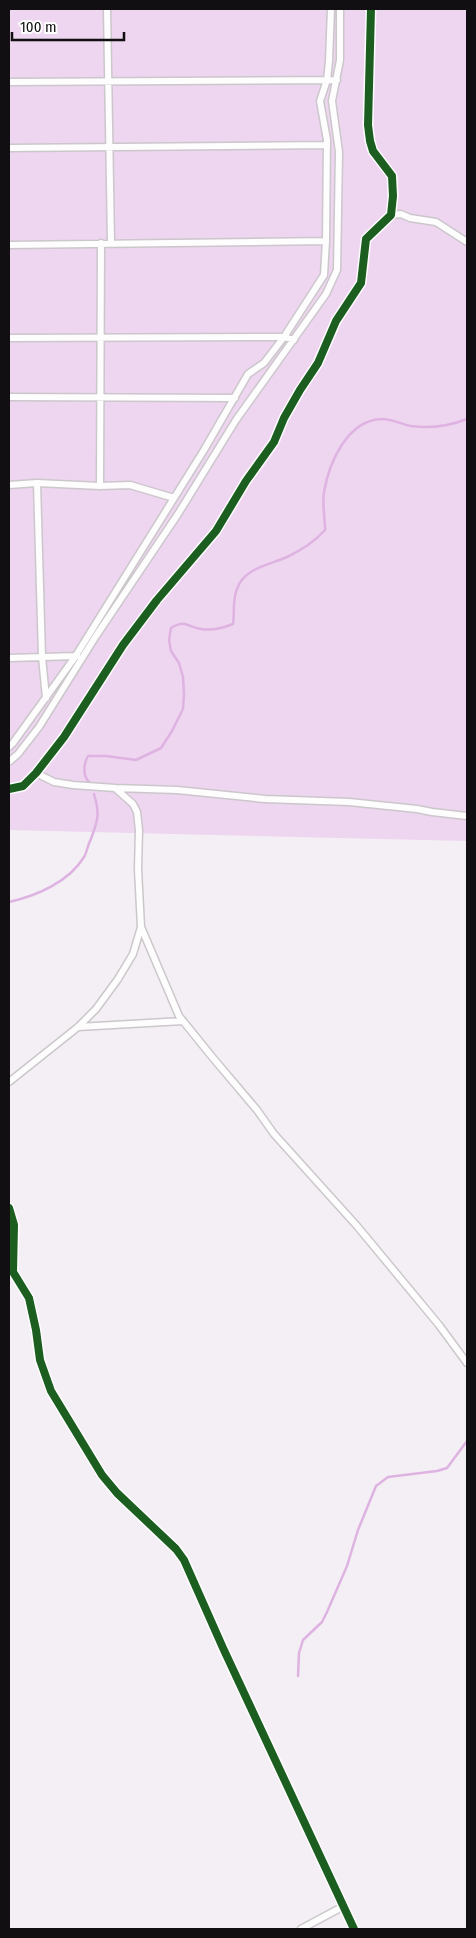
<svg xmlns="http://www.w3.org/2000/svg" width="476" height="1938" font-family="'Fira Sans Condensed',sans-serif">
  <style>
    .green { fill: #eed5f0 }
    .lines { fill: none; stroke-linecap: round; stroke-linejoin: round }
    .stream { stroke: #deb3e2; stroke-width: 2.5 }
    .street-casing { stroke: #cbc7cb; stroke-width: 9 }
    .street { stroke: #fdfdfd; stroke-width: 6 }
    .cycleway-casing { stroke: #fefdfe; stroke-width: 11 }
    .cycleway { stroke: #1b5e20; stroke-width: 8 }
  </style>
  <rect width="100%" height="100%" fill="#f4eff4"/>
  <!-- green -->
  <path class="green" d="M9,9H467V841L9,830Z"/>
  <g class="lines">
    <!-- stream -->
    <path class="stream" d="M89,782C82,775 84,763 88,756H106L136,760L161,748L172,731L183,709L184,694L183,677L179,663L171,651L169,640L171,628C186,619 187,627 201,629C212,631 223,628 233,624C235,612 232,601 237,589C244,568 269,565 287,557C302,550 314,542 325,530C325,517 322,504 324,492C329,463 347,420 382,419C392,419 401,424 411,426C431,429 449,426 467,419
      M9,902C36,896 69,882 84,857C87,852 88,844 91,839C98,820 100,814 94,794
      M298,1676L299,1653L303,1640L322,1622L327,1612L347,1566L358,1530L376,1486L388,1477L437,1471L447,1468L467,1441"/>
    <!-- street casing -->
    <g class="street-casing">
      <path id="street" d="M107,9L111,242
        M9,82L337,80
        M9,148L327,145
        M391,215L401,214L410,218L436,222L467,242
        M9,245L326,241
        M9,338L284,337L294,340
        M9,397L235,398
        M37,483L42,657L46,698
        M9,485L37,483L100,486L130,485L174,498
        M100,486L101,243
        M9,658L77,656
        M9,747L13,743L75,657L204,450L248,374L264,363L284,337L324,275L326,241L327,140L320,101L327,80L329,61L331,9
        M10,761L18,754L39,727L96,636L178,514L236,420L326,294L337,270L339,152L332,101L340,60V9
        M36,773L54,782L73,785L115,788L133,804L137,812L139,830L138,869L141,927L179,1016L213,1058L257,1110L274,1134L357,1226L439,1325L467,1363
        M115,788L177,790L265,799L349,802L417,809L432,812L467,816
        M9,789L23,786L36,773L64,737L123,645L157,600L216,531L246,481L274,442L284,418L300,390L318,363L336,321L361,283L366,239L391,215L393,196L392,176L373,151L370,141L368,125L371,9
        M78,1027L183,1021
        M9,1082L78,1027L96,1009L118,979L133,954L141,927
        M9,1208L14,1225L13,1272L29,1298L36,1330L40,1360L51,1391L102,1475L117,1493L176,1549L184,1560L223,1648L354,1929
        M301,1929L344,1906"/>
    </g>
    <!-- street -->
    <use href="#street" class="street"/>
    <!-- cycleway casing -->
    <g class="cycleway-casing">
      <path id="cycleway" d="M9,789L23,786L36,773L64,737L123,645L157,600L216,531L246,481L274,442L284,418L300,390L318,363L336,321L361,283L366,239L391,215L393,196L392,176L373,151L370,141L368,125L371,9
        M9,1208L14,1225L13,1272L29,1298L36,1330L40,1360L51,1391L102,1475L117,1493L176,1549L184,1560L223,1648L354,1929"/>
    </g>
    <!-- cycleway -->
    <use href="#cycleway" class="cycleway"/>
  </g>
  <!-- border -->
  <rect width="476" height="1938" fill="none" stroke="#120f12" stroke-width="20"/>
  <!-- scale -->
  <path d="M12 32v8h112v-8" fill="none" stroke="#120f12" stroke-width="2.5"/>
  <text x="20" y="32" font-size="15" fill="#120f12" stroke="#fefdfe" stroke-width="4" paint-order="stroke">100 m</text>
</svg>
